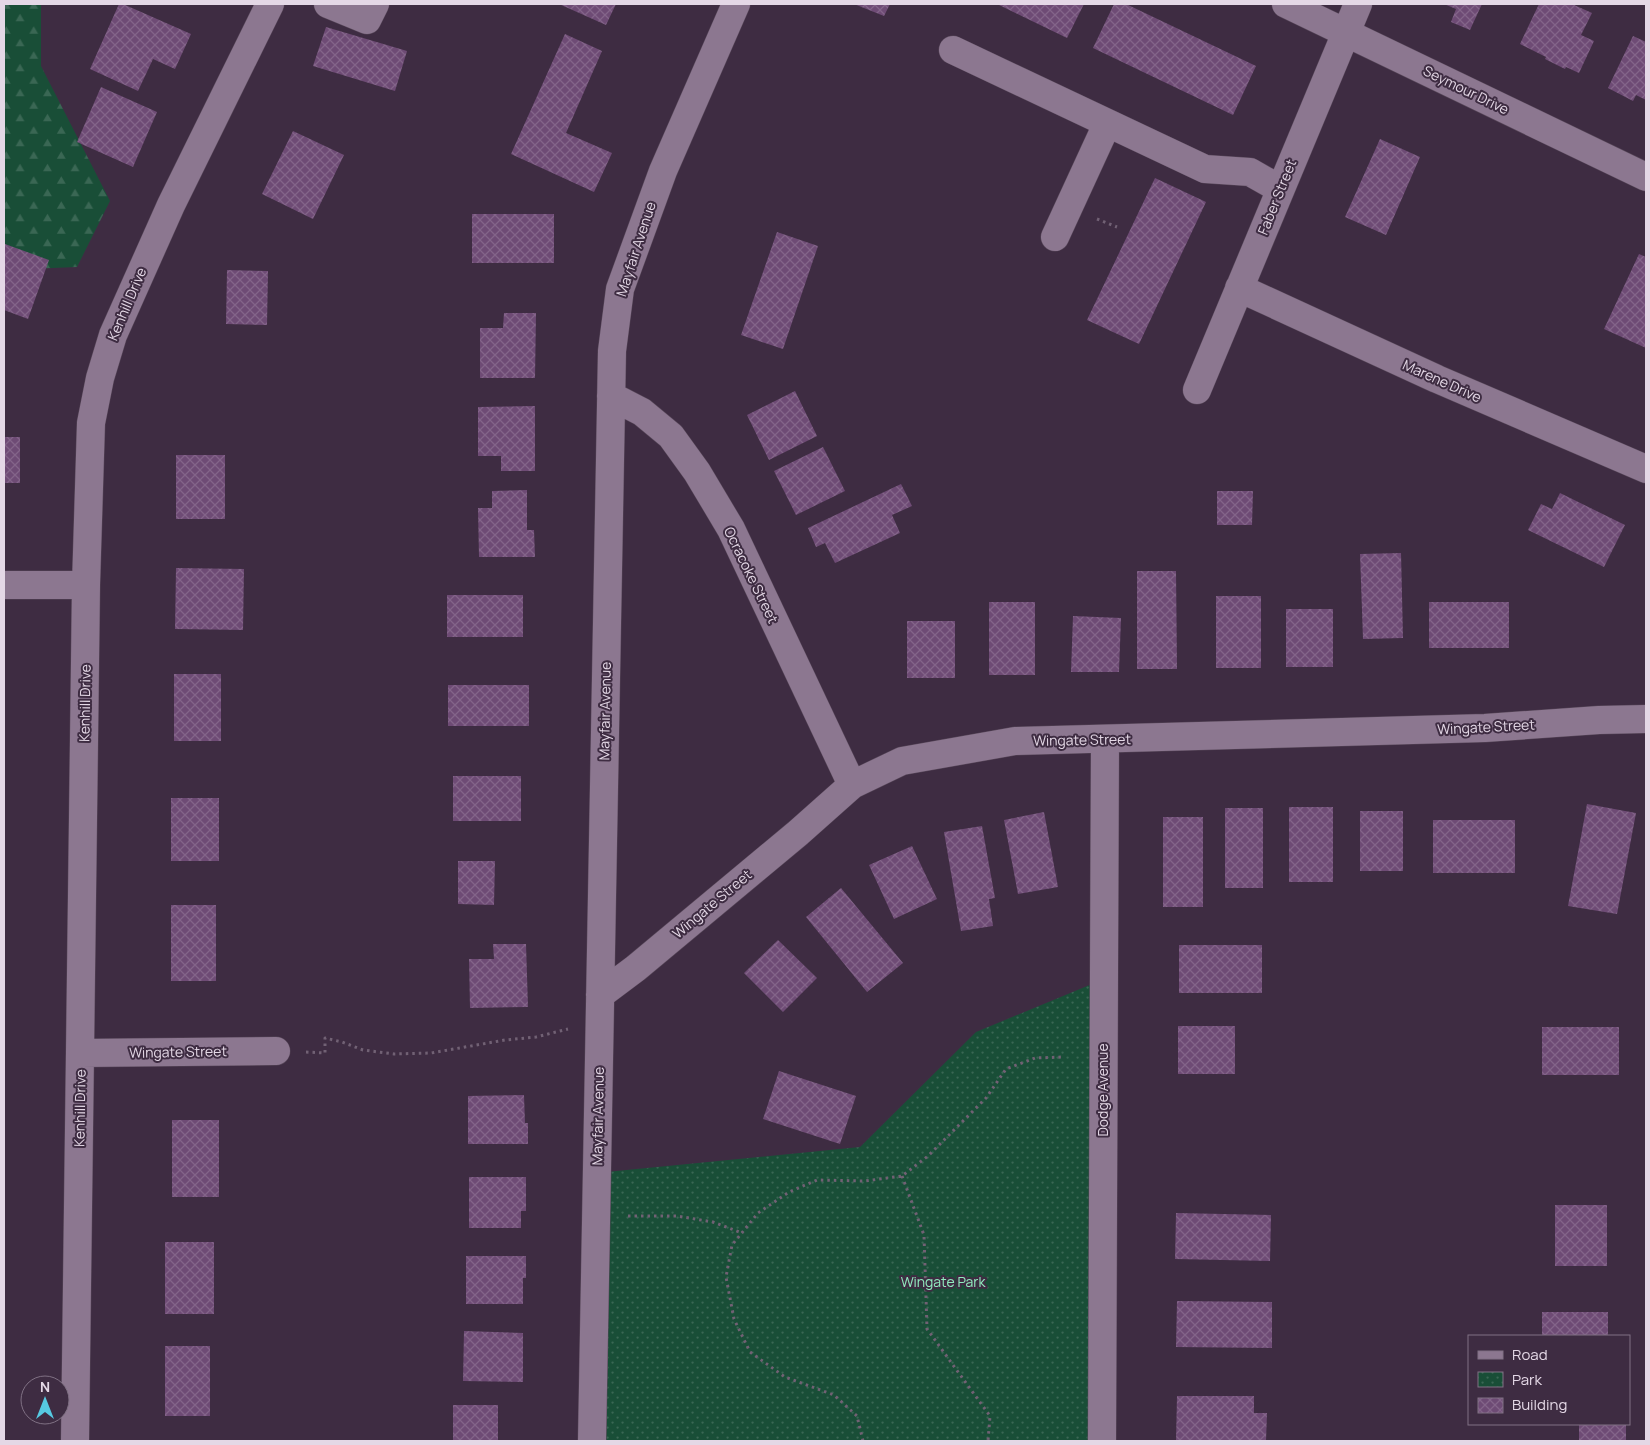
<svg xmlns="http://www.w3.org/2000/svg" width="1650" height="1445" font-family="Manrope,sans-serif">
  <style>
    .forest { fill: url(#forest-firs) }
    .park { fill: url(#park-dots) }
    .building { fill: url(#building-cross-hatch) }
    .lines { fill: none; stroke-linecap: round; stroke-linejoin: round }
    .minor-casing { stroke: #574759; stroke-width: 29 }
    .path { stroke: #716174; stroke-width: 3; stroke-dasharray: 2.5 4; stroke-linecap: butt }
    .minor { stroke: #8c7790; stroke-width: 28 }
    .labels { text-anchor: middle; stroke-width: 4; stroke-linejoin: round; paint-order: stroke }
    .street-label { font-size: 14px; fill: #e4d8e6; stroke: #3e2c42 }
    .park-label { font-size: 14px; fill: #90ecbe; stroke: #3e2c42 }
  </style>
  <defs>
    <pattern id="forest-firs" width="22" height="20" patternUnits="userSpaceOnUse" patternTransform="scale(1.25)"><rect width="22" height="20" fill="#194e37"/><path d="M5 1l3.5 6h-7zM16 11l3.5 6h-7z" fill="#3a6754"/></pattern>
    <pattern id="park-dots" width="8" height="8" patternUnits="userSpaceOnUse" patternTransform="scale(1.25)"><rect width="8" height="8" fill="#194e37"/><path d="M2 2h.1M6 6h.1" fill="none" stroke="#3a6754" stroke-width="1.8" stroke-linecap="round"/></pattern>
    <pattern id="building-cross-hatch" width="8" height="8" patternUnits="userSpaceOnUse" patternTransform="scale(1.25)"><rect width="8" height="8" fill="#6e4b75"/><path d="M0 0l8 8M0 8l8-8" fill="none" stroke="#836489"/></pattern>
  </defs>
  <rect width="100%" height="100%" fill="#3e2c42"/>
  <!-- forest -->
  <path class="forest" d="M4,4H41V66L110,201L77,267L4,270Z"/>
  <!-- park -->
  <path class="park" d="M1104,979L1102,1441H592L596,1173L860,1147L976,1032Z"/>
  <!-- building -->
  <path class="building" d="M119,4H123L191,34L175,69L153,59L138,91L90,69Z
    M559,4H616L606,25Z
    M854,4H890L884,16Z
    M997,4H1084L1067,38Z
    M1114,4H1126L1256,66L1233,115L1093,48Z
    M1444,4H1482L1470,30L1451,22L1456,9Z
    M1539,4H1572L1592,13L1581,35L1594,41L1579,73L1566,67L1565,69L1545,59L1546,57L1520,44Z
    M326,27L407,51L395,91L313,66Z
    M565,34L602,51L566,133L612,153L594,192L511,154Z
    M1633,36L1646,42V100L1636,95L1633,101L1608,88Z
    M101,87L157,112L133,167L77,142Z
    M293,131L344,155L313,219L262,194Z
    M1380,139L1420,157L1386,235L1345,217Z
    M1155,178L1206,202L1139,344L1087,320Z
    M472,214H554V263H472Z
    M777,232L818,246L783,349L741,335Z
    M5,244L49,260L28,319L4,310V249Z
    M1639,254L1646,257V348L1604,329Z
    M227,270L268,271L267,325L226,324Z
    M504,313H536L535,378H480V328H503Z
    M795,391L817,436L769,460L747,415Z
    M535,406V471H501V456H478V407Z
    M4,437H20V483H4Z
    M823,447L845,491L796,515L774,471Z
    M176,455H225V519H176Z
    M901,484L912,506L892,515L900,533L835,563L825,543L816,547L808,528Z
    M527,490V530H534L535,557H479L478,508H492V491Z
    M1217,491H1253L1252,525H1217Z
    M1560,493L1625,525L1604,567L1528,530L1541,504L1552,509Z
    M1401,553L1403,638L1363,639L1360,554Z
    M176,568L244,569L243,630L175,629Z
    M1137,571H1176L1177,669H1137Z
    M447,595H523V637H447Z
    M1216,596H1261V668H1216Z
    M989,602H1035V675H989Z
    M1429,602H1509V648H1429Z
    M1286,609H1333V667H1286Z
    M1073,616L1121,618L1119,672H1071Z
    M907,621H955V678H907Z
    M174,674H221V741H174Z
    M448,685H529V726H448Z
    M453,776H521V821H453Z
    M171,798H219V861H171Z
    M1587,804L1636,813L1617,914L1568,906Z
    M1289,807H1333V882H1289Z
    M1225,808H1263V888H1225Z
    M1360,811H1403V871H1360Z
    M1044,812L1058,887L1018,894L1004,820Z
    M1163,817H1203V907H1163Z
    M1433,820H1515V873H1433Z
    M982,826L995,898L989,899L993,926L961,931L944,832Z
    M912,846L937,899L894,919L869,865Z
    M458,861H495L494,905L458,904Z
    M841,888L903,963L867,992L806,917Z
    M171,905H216V981H171Z
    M778,940L817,978L783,1012L744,973Z
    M493,944H526L528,1007L470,1008L469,959H494Z
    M1179,945H1262V993H1179Z
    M1178,1026H1235V1074H1178Z
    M1542,1027H1619V1075H1542Z
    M779,1071L856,1096L840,1144L763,1119Z
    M524,1095L525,1123H528V1144H468V1096Z
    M172,1120H219V1197H172Z
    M469,1177H526V1211H521V1228H469Z
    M1555,1205H1607V1266H1555Z
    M1176,1213L1271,1215L1270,1261L1175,1259Z
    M165,1242H214V1314H165Z
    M466,1256H526V1278H523V1304H466Z
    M1177,1301L1272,1302V1348L1176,1347Z
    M1542,1312H1608V1336H1542Z
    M464,1331L523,1333V1382L463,1381Z
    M165,1346H210V1416H165Z
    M1177,1396H1254V1413H1267L1266,1441H1176Z
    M453,1405H498V1441H453Z
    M1579,1424H1626V1441H1579Z"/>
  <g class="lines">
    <!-- minor casing -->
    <g class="minor-casing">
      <path id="minor" d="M328,4L367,20L375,4
        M1286,4L1646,177
        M953,50L1205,169L1250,172L1280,189
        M1055,237L1107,124
        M1239,288L1437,379L1646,469
        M1197,390L1358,4
        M611,396L642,412L671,436L697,472L731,529L852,785
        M4,585H86
        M600,995L636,968L798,833L852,785L902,761L1015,741L1485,728L1599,720L1646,719
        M81,1053L276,1051
        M75,1441L86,585L91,423L100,378L113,335L171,205L270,4
        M592,1441L612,351L620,289L663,171L736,4
        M1102,1441L1105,739"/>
    </g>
    <!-- path -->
    <path class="path" d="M1097,219L1117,227
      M306,1052L325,1053V1038L342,1042L363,1050L394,1054L431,1053L505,1040L536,1037L568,1029
      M902,1176L924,1235L927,1329L990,1416L988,1441
      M628,1216H677L713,1222L742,1233
      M863,1441L857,1416L834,1395L785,1377L750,1352L734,1319L726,1277L732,1245L758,1213L789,1192L817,1180L865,1181L902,1176L928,1156L986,1098L1006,1069L1035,1058L1064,1057"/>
    <!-- minor -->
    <use href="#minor" class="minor"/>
  </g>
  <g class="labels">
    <!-- street labels -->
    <g class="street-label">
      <text transform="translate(1466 90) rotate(26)" y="5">Seymour Drive</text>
      <text transform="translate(1277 197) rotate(-68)" y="5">Faber Street</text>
      <text transform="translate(636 249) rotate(-72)" y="5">Mayfair Avenue</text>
      <text transform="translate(127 304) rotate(-67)" y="5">Kenhill Drive</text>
      <text transform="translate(1442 381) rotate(24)" y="5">Marene Drive</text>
      <text transform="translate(751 575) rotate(64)" y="5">Ocracoke Street</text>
      <text transform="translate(85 703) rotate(-89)" y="5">Kenhill Drive</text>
      <text transform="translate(605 711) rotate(-89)" y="5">Mayfair Avenue</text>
      <text transform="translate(1486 727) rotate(-3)" y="5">Wingate Street</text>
      <text transform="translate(1082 740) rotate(-1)" y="5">Wingate Street</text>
      <text transform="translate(712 904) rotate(-40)" y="5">Wingate Street</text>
      <text transform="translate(178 1052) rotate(-1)" y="5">Wingate Street</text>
      <text transform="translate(1103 1090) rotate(-90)" y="5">Dodge Avenue</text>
      <text transform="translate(80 1108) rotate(-89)" y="5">Kenhill Drive</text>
      <text transform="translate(598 1116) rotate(-89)" y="5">Mayfair Avenue</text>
    </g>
    <!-- park labels -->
    <g class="park-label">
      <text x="943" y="1287">Wingate Park</text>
    </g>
  </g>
  <!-- border -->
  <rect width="1650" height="1445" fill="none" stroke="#e4d8e6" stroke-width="10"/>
  <!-- legend -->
  <rect x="1468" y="1335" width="162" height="90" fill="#3e2c42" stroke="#807184"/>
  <rect x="1478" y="1351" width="25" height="8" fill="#8c7790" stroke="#807184"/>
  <text x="1512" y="1360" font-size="15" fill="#e4d8e6">Road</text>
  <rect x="1478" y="1372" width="25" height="15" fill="url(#park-dots)" stroke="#807184"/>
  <text x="1512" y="1385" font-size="15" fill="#e4d8e6">Park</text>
  <rect x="1478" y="1398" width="25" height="15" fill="url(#building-cross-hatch)" stroke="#807184"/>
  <text x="1512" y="1410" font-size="15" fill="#e4d8e6">Building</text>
  <!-- north arrow -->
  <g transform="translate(45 1400)"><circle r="24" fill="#3e2c42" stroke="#807184"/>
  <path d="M0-4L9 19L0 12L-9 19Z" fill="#56c9e1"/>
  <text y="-8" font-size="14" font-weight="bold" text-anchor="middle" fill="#e4d8e6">N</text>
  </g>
</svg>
